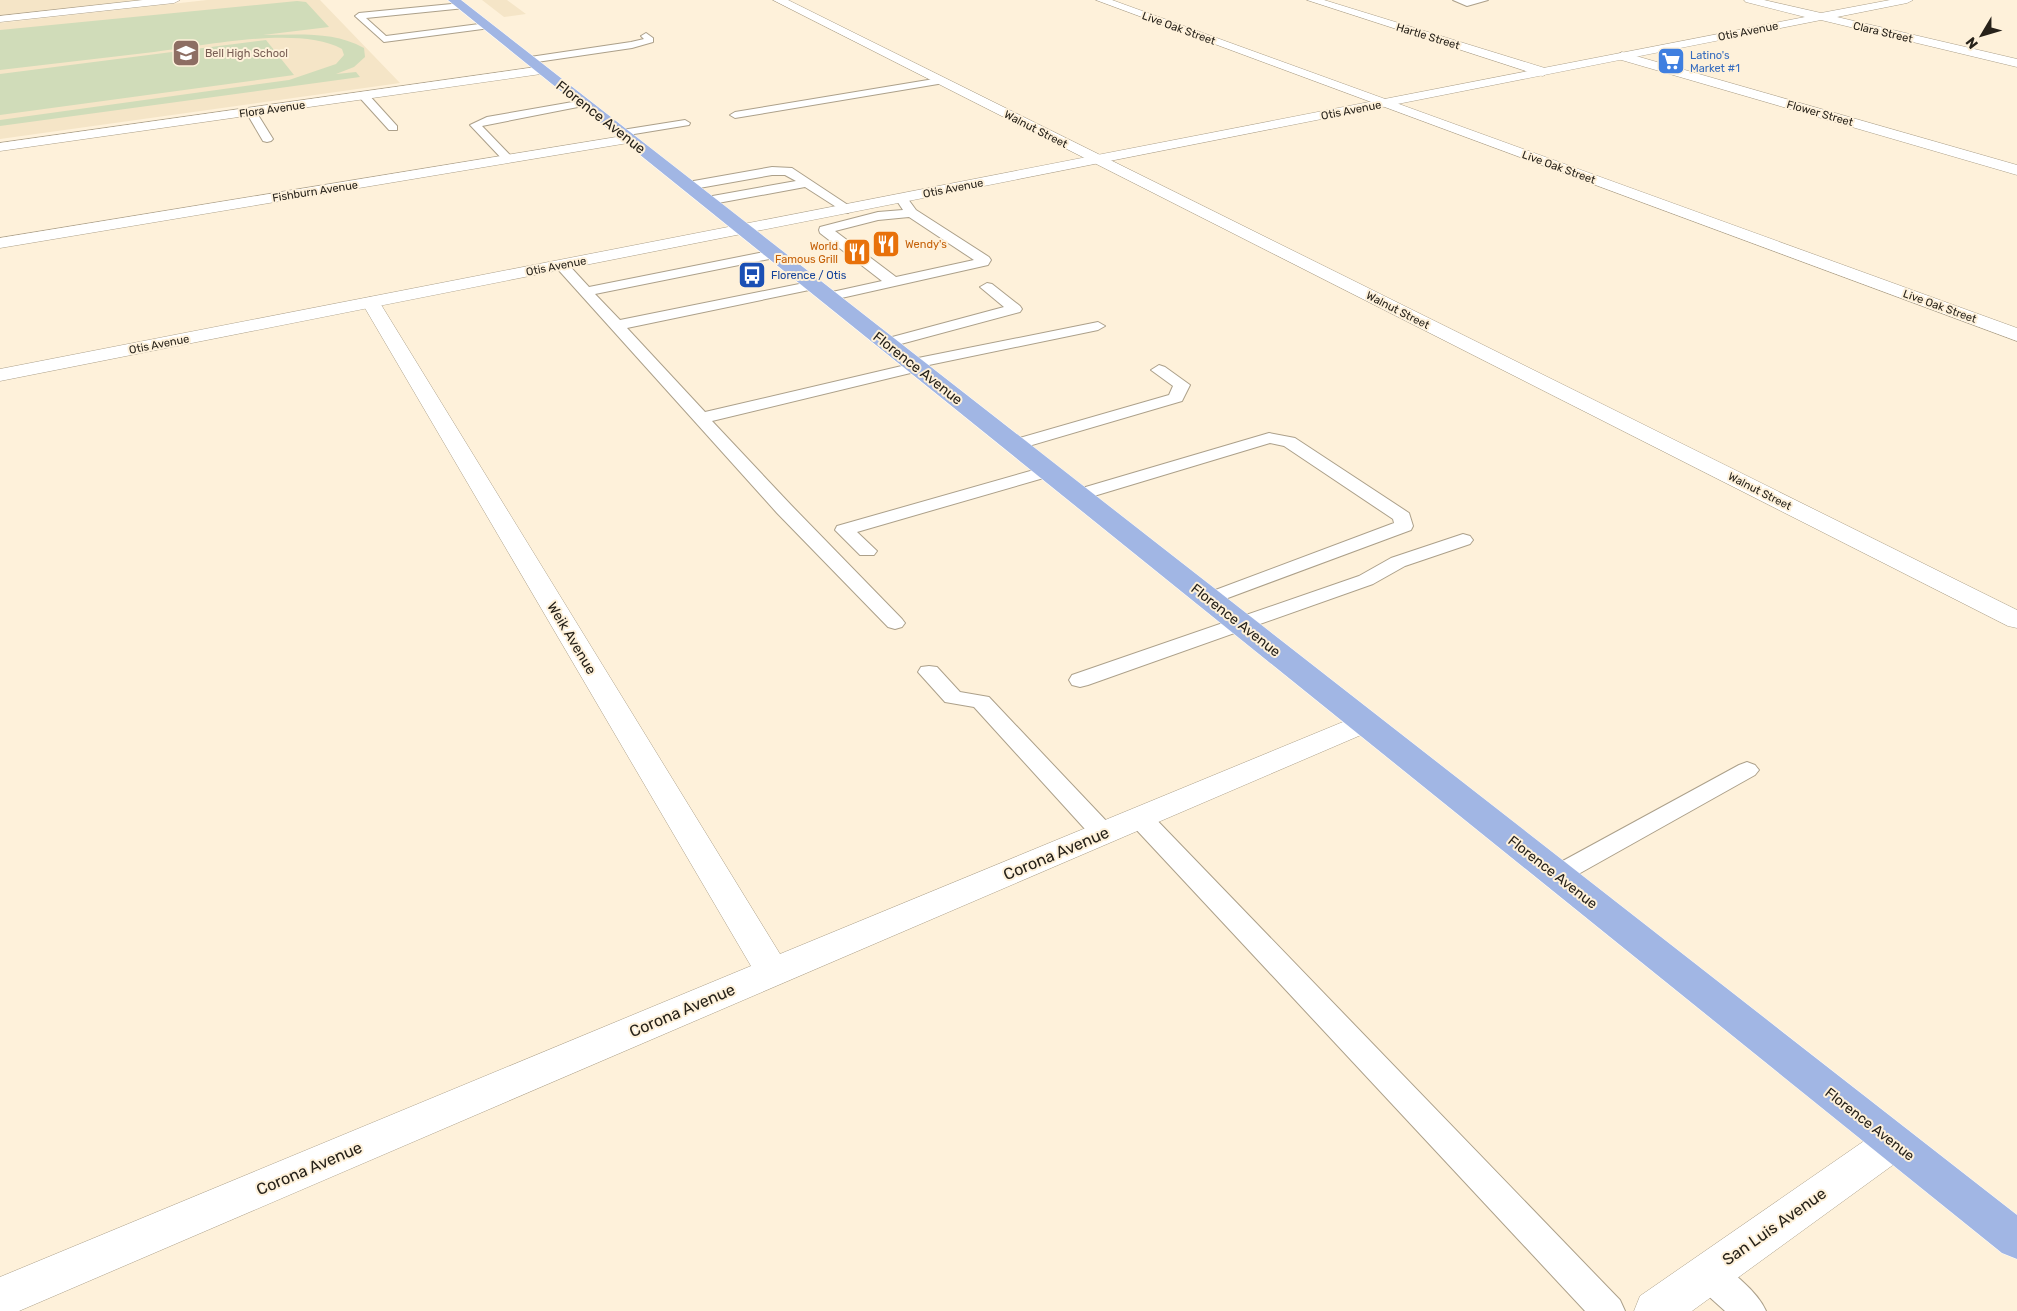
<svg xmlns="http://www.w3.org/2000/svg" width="2017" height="1311" font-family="Rubik,sans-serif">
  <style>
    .built { fill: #f5e5c7 }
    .green { fill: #d0dcb9 }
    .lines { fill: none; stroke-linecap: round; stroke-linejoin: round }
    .service-casing { stroke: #aca08a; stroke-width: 2 }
    .minor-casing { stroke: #aca08a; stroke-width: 1 }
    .tertiary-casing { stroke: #aca08a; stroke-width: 1 }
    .primary-casing { stroke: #fff; stroke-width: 1 }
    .service { fill: #fff; fill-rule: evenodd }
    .minor { fill: #fff; fill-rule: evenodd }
    .tertiary { fill: #fff; fill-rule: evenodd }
    .primary { fill: #a1b6e4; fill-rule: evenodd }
    .labels { text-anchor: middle; stroke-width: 4; stroke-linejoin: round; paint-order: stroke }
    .far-street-label { font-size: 11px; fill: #27221a; stroke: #fef1da }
    .far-education-label { font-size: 11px; fill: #785e54; stroke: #fef1da; text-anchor: start }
    .far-shop-label { font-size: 11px; fill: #366cbe; stroke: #fef1da; text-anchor: start }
    .far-food-label { font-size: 11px; fill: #c56008; stroke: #fef1da; text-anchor: start }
    .far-transit-label { font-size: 11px; fill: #164399; stroke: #fef1da; text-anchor: start }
    .street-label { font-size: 14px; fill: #27221a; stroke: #fef1da }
    .near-street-label { font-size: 16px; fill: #27221a; stroke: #fef1da }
  </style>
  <rect width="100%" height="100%" fill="#fef1da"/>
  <!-- built -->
  <path class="built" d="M0,0H142L0,16Z
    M207,0H320L400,83L0,139V23Z
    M482,0H507L526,14L504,17Z"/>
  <!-- green -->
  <path class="green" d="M297,1L306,2L329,27L263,35C298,35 333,31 364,48L365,57L354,67L336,74L356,72L360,77L0,126V120L289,80L336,64L344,55L342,49C299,25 203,46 154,52C103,58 51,64 0,70V30Z
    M266,40L294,75L0,115V74Z"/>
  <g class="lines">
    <!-- service casing -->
    <g class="service-casing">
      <path id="service" d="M1453,0H1488L1467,6Z
        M462,3L465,4V8L366,18L386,36L487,23L492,26L490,28L384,42L355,16L359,13Z
        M646,33L653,38V42L632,48L530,63L525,60L530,57L631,42L644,39L641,36Z
        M940,78L945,81L944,83L735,118L730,115L735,112Z
        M364,93L368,94L397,126V130H389L360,98L359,96Z
        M584,100L589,103L588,105L482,126L512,157V161H504L470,125L487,117Z
        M251,109L255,110L273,139L271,141L267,142L263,141L246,112Z
        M685,120L690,123L689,125L622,136L616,133L622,130Z
        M772,167L792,168L854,209L848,213L844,212L805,187L707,205L701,201L707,197L796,181L785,175H772L688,190L682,186L688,182Z
        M901,194L905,195L916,210L989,257L991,260L988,265L828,301L823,300L821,297L823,294L882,281L820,233L819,230L820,227L878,212L903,210L895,198ZM909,217L974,260L896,277L835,231L878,220Z
        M774,250L781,254L779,257L595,294L620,320L814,281L819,282L821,285L814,289L627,328L705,412L906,365L907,361L913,359L1098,322L1105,326L1098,330L924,366L923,370L712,421L791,505L902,619L905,623L902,627L895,629L888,627L777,513L554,265L556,262H566L589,287Z
        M987,283L992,284L1020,306L1022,309L1020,312L886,348L878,343L881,340L1004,307L980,287Z
        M1159,365L1165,367L1190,385L1182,401L1015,450L1009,449L1006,445L1009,441L1169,395L1173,386L1151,370Z
        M1269,433L1295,438L1409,513L1413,526L1411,530L1209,605L1202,603L1199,599L1202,595L1394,523L1393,519L1284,446L1270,443L1084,499H1072L1069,495L1072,491Z
        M1048,466L1054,467L1057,471L1054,475L857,532L877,551L874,555H860L835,530L837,526Z
        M1463,534L1470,536L1473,540L1470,544L1405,566L1373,584L1088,685L1080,687L1072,685L1069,680L1072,675L1359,576L1391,558Z
        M929,666L937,667L960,692L989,697L1112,827L1115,833L1112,839L1103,841L1094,839L974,707L945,702L918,672L921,667Z
        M1747,762L1755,765L1759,770L1755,775L1566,881L1557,884L1548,881L1544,875L1548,869L1739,765Z
        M1140,810L1149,812L1620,1300L1625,1311H1585L1131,824L1128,818L1131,812Z
        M1707,1258C1727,1265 1758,1292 1766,1311H1725L1695,1284L1690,1273L1695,1262Z"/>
    </g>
    <!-- minor casing -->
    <g class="minor-casing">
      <path id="minor" d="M143,0H180L174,3L0,22V16Z
        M773,0H788L2017,610V628L2008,626Z
        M1096,0H1112L2017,328V341Z
        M1307,0H1324L1548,69L1549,72L1543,76L1538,75Z
        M1622,52L2017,165V175L1618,59L1616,56Z
        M543,66L549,70L548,73L0,151V143Z
        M629,135L634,136L636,139L634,142L0,248V238Z
        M371,297L378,299L380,303L780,954L1355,717L1365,714L1375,717L1380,723L1375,729L19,1311H0V1277L751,966L362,303L364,299Z
        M1894,1125L1908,1130L1914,1142L1908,1154L1692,1311H1634L1640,1296L1880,1130Z"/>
    </g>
    <!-- tertiary casing -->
    <g class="tertiary-casing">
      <path id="tertiary" d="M1744,0H1764L1821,13L1890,0H1913L1907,3L1837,17L2017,59V67L1821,20L0,381V369L1805,17L1746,2Z"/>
    </g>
    <!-- primary casing -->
    <g class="primary-casing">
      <path id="primary" d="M448,0H461L2017,1215V1259L2002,1253Z"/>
    </g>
    <!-- service -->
    <use href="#service" class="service"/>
    <!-- minor -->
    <use href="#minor" class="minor"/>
    <!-- tertiary -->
    <use href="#tertiary" class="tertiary"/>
    <!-- primary -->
    <use href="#primary" class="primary"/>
  </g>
  <!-- icons -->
  <defs>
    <g id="school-square" transform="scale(1.4375)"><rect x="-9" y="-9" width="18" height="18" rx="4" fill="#8d6e63" stroke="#fef1da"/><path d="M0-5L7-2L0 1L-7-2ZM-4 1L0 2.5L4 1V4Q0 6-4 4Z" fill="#fff"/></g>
    <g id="supermarket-square" transform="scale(1.4375)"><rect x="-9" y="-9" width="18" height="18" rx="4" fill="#3f7fe0" stroke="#fef1da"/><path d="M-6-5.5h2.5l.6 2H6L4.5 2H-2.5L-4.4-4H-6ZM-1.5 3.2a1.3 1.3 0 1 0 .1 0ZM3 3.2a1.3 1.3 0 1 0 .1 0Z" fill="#fff"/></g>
    <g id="restaurant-square" transform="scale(1.4375)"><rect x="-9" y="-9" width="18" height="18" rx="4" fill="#e8710a" stroke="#fef1da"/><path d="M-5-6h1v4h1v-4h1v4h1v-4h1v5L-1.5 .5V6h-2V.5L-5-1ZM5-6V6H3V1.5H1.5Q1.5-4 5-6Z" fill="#fff"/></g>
    <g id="bus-square" transform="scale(1.4375)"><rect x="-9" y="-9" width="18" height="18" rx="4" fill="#1a4fb4" stroke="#fef1da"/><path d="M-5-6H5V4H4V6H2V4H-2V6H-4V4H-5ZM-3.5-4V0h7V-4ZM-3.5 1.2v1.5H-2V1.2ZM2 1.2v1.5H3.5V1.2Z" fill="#fff"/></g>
  </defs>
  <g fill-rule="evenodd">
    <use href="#school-square" x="186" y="53"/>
    <use href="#supermarket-square" x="1671" y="61"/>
    <use href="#restaurant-square" x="886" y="244"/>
    <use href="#restaurant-square" x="857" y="252"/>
    <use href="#bus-square" x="752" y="275"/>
  </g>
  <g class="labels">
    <!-- far-street labels -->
    <g class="far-street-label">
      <text transform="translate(1179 28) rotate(20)" y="4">Live Oak Street</text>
      <text transform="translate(1748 31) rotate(-11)" y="4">Otis Avenue</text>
      <text transform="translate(1883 32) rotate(13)" y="4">Clara Street</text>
      <text transform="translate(1428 36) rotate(17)" y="4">Hartle Street</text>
      <text transform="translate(272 109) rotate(-8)" y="4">Flora Avenue</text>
      <text transform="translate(1351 110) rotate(-11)" y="4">Otis Avenue</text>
      <text transform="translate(1820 113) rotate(16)" y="4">Flower Street</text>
      <text transform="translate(1036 129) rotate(27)" y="4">Walnut Street</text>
      <text transform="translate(1559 167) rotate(20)" y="4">Live Oak Street</text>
      <text transform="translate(953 188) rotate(-11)" y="4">Otis Avenue</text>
      <text transform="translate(315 191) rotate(-9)" y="4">Fishburn Avenue</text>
      <text transform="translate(556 266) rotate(-11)" y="4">Otis Avenue</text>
      <text transform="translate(1940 306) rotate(20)" y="4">Live Oak Street</text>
      <text transform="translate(1398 310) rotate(27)" y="4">Walnut Street</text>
      <text transform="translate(159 344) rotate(-11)" y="4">Otis Avenue</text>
      <text transform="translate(1760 491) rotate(27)" y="4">Walnut Street</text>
    </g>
    <!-- far-education labels -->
    <g class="far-education-label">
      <text x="205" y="57">Bell High School</text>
    </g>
    <!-- far-shop labels -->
    <g class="far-shop-label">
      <text x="1690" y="59">Latino's<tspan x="1690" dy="13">Market #1</tspan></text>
    </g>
    <!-- far-food labels -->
    <g class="far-food-label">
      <text x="905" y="248">Wendy's</text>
      <text x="838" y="250" text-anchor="end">World<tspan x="838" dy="13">Famous Grill</tspan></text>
    </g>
    <!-- far-transit labels -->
    <g class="far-transit-label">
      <text x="771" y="279">Florence / Otis</text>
    </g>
    <!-- street labels -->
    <g class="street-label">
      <text transform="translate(601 117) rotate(38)" y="5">Florence Avenue</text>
      <text transform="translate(918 368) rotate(38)" y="5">Florence Avenue</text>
      <text transform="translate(1236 620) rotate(38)" y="5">Florence Avenue</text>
      <text transform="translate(572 638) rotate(59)" y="5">Weik Avenue</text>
      <text transform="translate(1553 872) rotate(38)" y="5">Florence Avenue</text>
      <text transform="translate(1870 1124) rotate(38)" y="5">Florence Avenue</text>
    </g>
    <!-- near-street labels -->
    <g class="near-street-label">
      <text transform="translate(1056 853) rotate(-23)" y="6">Corona Avenue</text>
      <text transform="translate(682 1010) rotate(-23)" y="6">Corona Avenue</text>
      <text transform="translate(309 1168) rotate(-23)" y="6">Corona Avenue</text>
      <text transform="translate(1774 1226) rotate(-35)" y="6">San Luis Avenue</text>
    </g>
  </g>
  <!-- north arrow -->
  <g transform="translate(1982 35) rotate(232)" stroke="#fef1da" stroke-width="4" paint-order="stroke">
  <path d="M0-4L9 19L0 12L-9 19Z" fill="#27221a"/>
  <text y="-8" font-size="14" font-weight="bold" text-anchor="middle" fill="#27221a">N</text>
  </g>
</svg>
